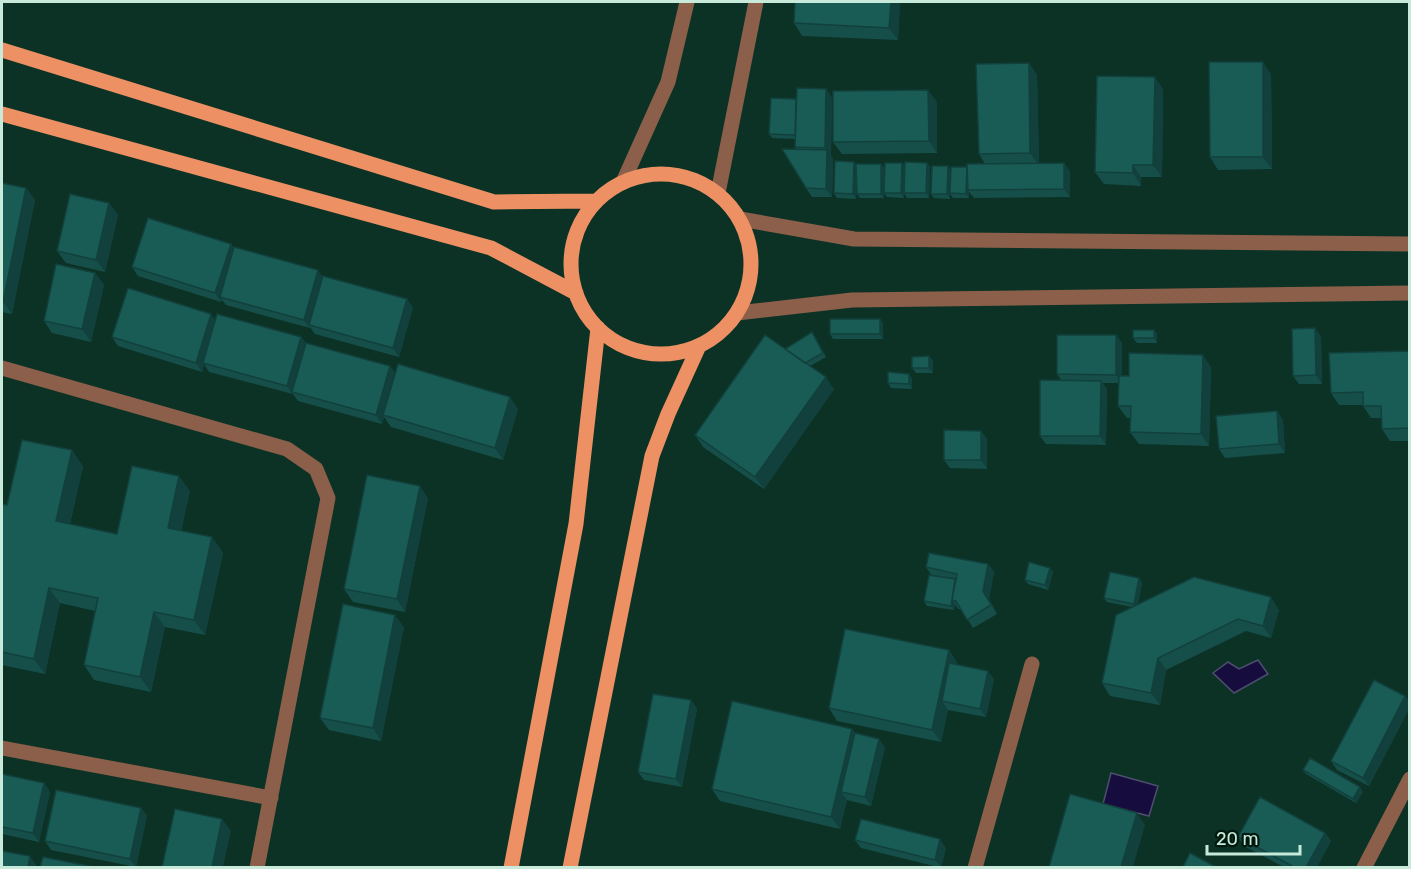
<svg xmlns="http://www.w3.org/2000/svg" width="1411" height="869" font-family="Rubik,sans-serif">
  <style>
    .water { fill: #170c3e; stroke: #4c4f6d; stroke-width: 1.5 }
    .lines { fill: none; stroke-linecap: round; stroke-linejoin: round }
    .minor { stroke: #8c5f4a; stroke-width: 15 }
    .major { stroke: #ed9064; stroke-width: 15 }
    .wall { fill: #164f4a }
    .shaded-wall { fill: #12403c }
    .building { fill: #195c56; stroke: #12403c; stroke-width: 1.5 }
  </style>
  <rect width="100%" height="100%" fill="#0c3225"/>
  <!-- water -->
  <path class="water" d="M1258,660L1268,674L1234,693L1213,673L1228,662L1239,669Z
    M1111,773L1158,786L1149,816L1103,804Z"/>
  <g class="lines">
    <!-- minor -->
    <path class="minor" d="M623,182L668,82L687,2
      M718,193L756,2
      M740,219L854,239L1410,244
      M737,313L852,300L1410,293
      M2,368L287,449L316,469L328,498L257,868
      M2,748L271,798
      M975,868L1032,664
      M1364,868L1410,779"/>
    <!-- major -->
    <path class="major" d="M2,50L494,202L596,201
      M2,114L491,248L576,293
      M571 264a90 90 0 1 1 180 0a90 90 0 1 1-180 0Z
      M511,868L576,524L598,328
      M570,868L652,456L668,414L699,346"/>
  </g>
  <!-- wall -->
  <path class="wall" d="M795,2H900L898,40L802,36L794,23Z
    M1029,63L1037,75L1039,163L1070,171V197L974,198L969,192V198H953L950,194V199L934,198L931,194L950,170L985,164L979,154Z
    M1271,74L1272,169L1218,170L1210,157Z
    M826,89L832,98L831,155L833,159L832,197H812L806,188L796,149L795,147V139L772,138L769,134L796,99Z
    M1163,89L1162,177H1141V186L1104,184L1095,172Z
    M937,102V153L842,154L833,142Z
    M902,163L905,167L904,198L887,197L884,193Z
    M927,163L930,167L929,198H907L904,193Z
    M881,164L884,168V198H860L857,194V181L856,199L837,198L834,193L856,165Z
    M2,183L26,188L35,200L12,314L2,312Z
    M109,203L118,215L105,272L66,263L57,251Z
    M231,244L233,248L413,307L399,357L315,334L310,327V328L226,305L222,300L221,302L138,276L132,267Z
    M95,273L104,285L91,342L52,333L44,321Z
    M880,319L883,323V339H833L830,334Z
    M215,320L301,337L306,343L390,366L395,373L518,409L503,460L391,427L384,417L382,424L298,401L293,394L209,372L204,364L202,372L118,346L112,337Z
    M1315,328L1321,337L1322,384H1299L1293,376Z
    M1154,330L1157,334V343H1137L1133,338Z
    M1116,335L1122,343V376L1211,367L1209,446L1139,444L1130,432V418H1127L1118,406L1119,383H1102L1107,389L1106,445L1046,444L1040,436L1061,380L1057,374Z
    M815,336L826,357L810,366L834,389L764,489L703,447L695,435L785,349Z
    M1410,351V441H1390L1382,429V418H1371L1363,406V405H1339L1331,393Z
    M929,356L933,361V373H916L912,368Z
    M912,378V389L891,388L888,383Z
    M1283,420L1285,453L1225,458L1219,449Z
    M981,431L987,439V469L950,468L944,460Z
    M83,466L70,524L117,534L190,491L181,531L212,537L223,553L205,635L165,627L151,692L94,680L84,665L95,611L60,603L45,674L2,665V504L7,505Z
    M428,498L405,612L353,602L344,589Z
    M988,564L994,572L989,599L997,614L973,628L961,609H958L955,604L954,610L927,606L924,601L932,576L926,567Z
    M1050,568L1053,572L1048,590L1028,584L1025,580Z
    M1139,578L1142,583L1138,604L1279,610L1271,638L1246,631L1166,670L1160,705L1110,696L1102,683L1132,607L1107,602L1104,598Z
    M404,627L381,741L329,730L320,718Z
    M957,662V665L994,679L986,717L948,710L941,742L837,721L829,708Z
    M1405,696L1410,702V707L1369,786L1337,770L1331,761Z
    M691,700L697,709L682,787L644,780L638,772Z
    M852,729L855,733L885,747L871,806L847,800L840,829L720,801L712,789Z
    M1303,770L1363,792L1356,803L1306,774Z
    M2,774L44,783L50,792L39,842L2,834Z
    M141,808L147,816L136,867L51,850L45,841Z
    M1325,833L1331,841L1317,867H1284L1244,846L1238,837Z
    M855,840L946,848L941,867H938L861,848Z"/>
  <!-- shaded-wall -->
  <path class="shaded-wall" d="M891,2H900L898,40L889,28Z
    M1263,62L1271,74L1272,169L1263,157Z
    M1029,63L1037,75L1039,166L1030,153Z
    M1155,77L1163,89L1162,177L1153,165Z
    M826,89L832,98L831,155L833,159L832,197L826,189L827,151L825,148Z
    M928,90L937,102V153L929,141Z
    M854,162L857,166L856,199L853,194Z
    M902,163L905,167L904,198L901,193Z
    M927,163L930,167L929,198L926,193Z
    M1064,163L1070,171V197L1064,189Z
    M881,164L884,168V198L881,194Z
    M1133,165L1141,177V186L1133,173Z
    M948,166L951,171L950,199L947,194Z
    M967,167L968,190L969,192V198L966,194Z
    M26,188L35,200L12,314L3,302Z
    M109,203L118,215L105,272L96,260Z
    M231,244L237,253L220,297L222,300L221,302L215,293Z
    M318,270L324,279L309,325L310,328L304,320Z
    M95,273L104,285L91,342L82,329Z
    M407,299L413,307L399,357L393,348Z
    M211,314L217,323L202,372L196,363Z
    M880,319L883,323V339L880,334Z
    M1315,328L1321,337L1322,384L1316,375Z
    M1154,330L1157,334V343L1154,338Z
    M1116,335L1122,343V383L1116,375Z
    M301,337L307,345L292,392L293,395L287,386Z
    M1203,355L1211,367L1209,446L1201,434Z
    M929,356L933,361V373L929,368Z
    M390,366L396,374L383,415L384,417L382,424L376,415Z
    M909,374L912,378V389L909,384Z
    M826,377L834,389L764,489L755,477Z
    M1101,381L1107,389L1106,445L1100,436Z
    M510,397L518,409L503,460L495,448Z
    M1277,411L1283,420L1285,453L1279,444Z
    M981,431L987,439V469L981,460Z
    M72,450L83,466L67,537L56,521Z
    M179,476L190,491L178,543L168,528Z
    M420,486L428,498L405,612L397,599Z
    M212,537L223,553L205,635L194,620Z
    M988,564L994,572L989,599L997,614L983,591Z
    M1050,568L1053,572L1048,590L1045,585Z
    M1139,578L1142,583L1137,608L1134,604Z
    M49,588L60,603L45,674L34,659Z
    M1271,597L1279,610L1271,638L1263,626Z
    M952,600L955,604L954,610L951,606Z
    M154,612L165,627L151,692L140,677Z
    M395,615L404,627L381,741L373,728Z
    M949,650L957,662L949,702L942,701L948,710L941,742L932,730Z
    M1158,658L1166,670L1160,705L1151,693Z
    M988,671L994,679L986,717L980,709Z
    M1405,696L1410,702V707L1369,786L1363,778Z
    M691,700L697,709L682,787L676,779Z
    M852,729L861,742L841,792L847,800L840,829L831,817Z
    M879,739L885,747L871,806L865,797Z
    M44,783L50,792L39,842L33,833Z
    M1360,787L1363,792L1356,803L1353,799Z
    M141,808L147,816L136,867L130,859Z
    M1137,813L1145,825L1133,867H1121Z
    M222,819L231,831L223,867H212Z
    M1325,833L1331,841L1317,867H1306Z
    M940,839L946,848L941,867L935,860Z
    M30,856L36,865V867H28Z"/>
  <!-- building -->
  <path class="building" d="M795,2H891L889,28L794,23Z
    M1209,62H1263V157H1210Z
    M1029,63L1030,153L979,154L976,64Z
    M1097,76L1155,77L1153,165H1133V173L1095,172Z
    M797,88L826,89L825,148L795,147Z
    M928,90L929,141L833,142V91Z
    M771,98L796,99L795,135L769,134Z
    M782,149L827,150L826,189L806,188Z
    M835,161L854,162L853,194L834,193Z
    M905,162L927,163L926,193H904Z
    M885,163H902L901,193H884Z
    M1064,163V189L968,190L967,164Z
    M856,164H881V194H857Z
    M932,166H948L947,194H931Z
    M951,167H967L966,194L950,193Z
    M2,183L26,188L3,302L2,301Z
    M70,194L109,203L96,260L57,251Z
    M148,218L231,244L215,293L132,267Z
    M234,247L318,270L304,320L220,297Z
    M56,264L95,273L82,329L44,321Z
    M323,276L407,299L393,348L309,325Z
    M128,288L211,314L196,363L112,337Z
    M217,314L301,337L287,386L203,363Z
    M830,319H880V334H830Z
    M1315,328L1316,375L1293,376L1292,329Z
    M1133,330H1154V338H1133Z
    M812,332L823,353L805,363L785,349Z
    M765,335L826,377L755,477L695,435Z
    M1057,335H1116V375L1057,374Z
    M306,343L390,366L376,415L292,392Z
    M1410,351V428L1382,429L1381,406H1363V392L1331,393L1329,353Z
    M1129,353L1203,355L1201,434L1130,432L1131,406H1118L1119,376H1129Z
    M929,356V368H912V357Z
    M398,364L510,397L495,448L383,415Z
    M888,372L909,374V384L888,383Z
    M1040,380L1101,381L1100,436H1040Z
    M1277,411L1279,444L1219,449L1216,416Z
    M944,430L981,431V460H944Z
    M22,440L72,450L56,521L117,534L132,466L179,476L168,528L212,537L194,620L154,612L140,677L84,665L98,598L49,588L34,659L2,652V504L7,505Z
    M367,475L420,486L397,599L344,589Z
    M929,553L988,564L983,591L991,605L967,620L956,601L952,600L957,574L926,567Z
    M1029,562L1050,568L1045,585L1025,580Z
    M1110,572L1139,578L1134,604L1104,598Z
    M929,575L955,579L951,606L924,601Z
    M1194,577L1271,597L1263,626L1238,619L1158,658L1151,693L1102,683L1116,615Z
    M343,604L395,615L373,728L320,718Z
    M845,629L949,650L932,730L829,708Z
    M949,663L988,671L980,709L942,701Z
    M1374,680L1405,696L1363,778L1331,761Z
    M653,694L691,700L676,779L638,772Z
    M732,701L852,729L831,817L712,789Z
    M855,733L879,739L865,797L841,792Z
    M1310,758L1360,787L1353,799L1303,770Z
    M2,774L44,783L33,833L2,827Z
    M56,790L141,808L130,859L45,841Z
    M1070,794L1137,813L1121,867H1049Z
    M1260,797L1325,833L1306,867H1294L1238,837Z
    M175,809L222,819L212,867H162Z
    M861,819L940,839L935,860L855,840Z
    M2,851L30,856L28,867H2Z
    M1190,853L1216,867H1183Z
    M43,857L94,867H40Z"/>
  <!-- border -->
  <rect width="1411" height="869" fill="none" stroke="#c8eada" stroke-width="6"/>
  <!-- scale -->
  <path d="M1207 845v9h93v-9" fill="none" stroke="#c8eada" stroke-width="3"/>
  <text x="1216" y="845" font-size="18" fill="#c8eada" stroke="#00190f" stroke-width="4.5" paint-order="stroke">20 m</text>
</svg>
